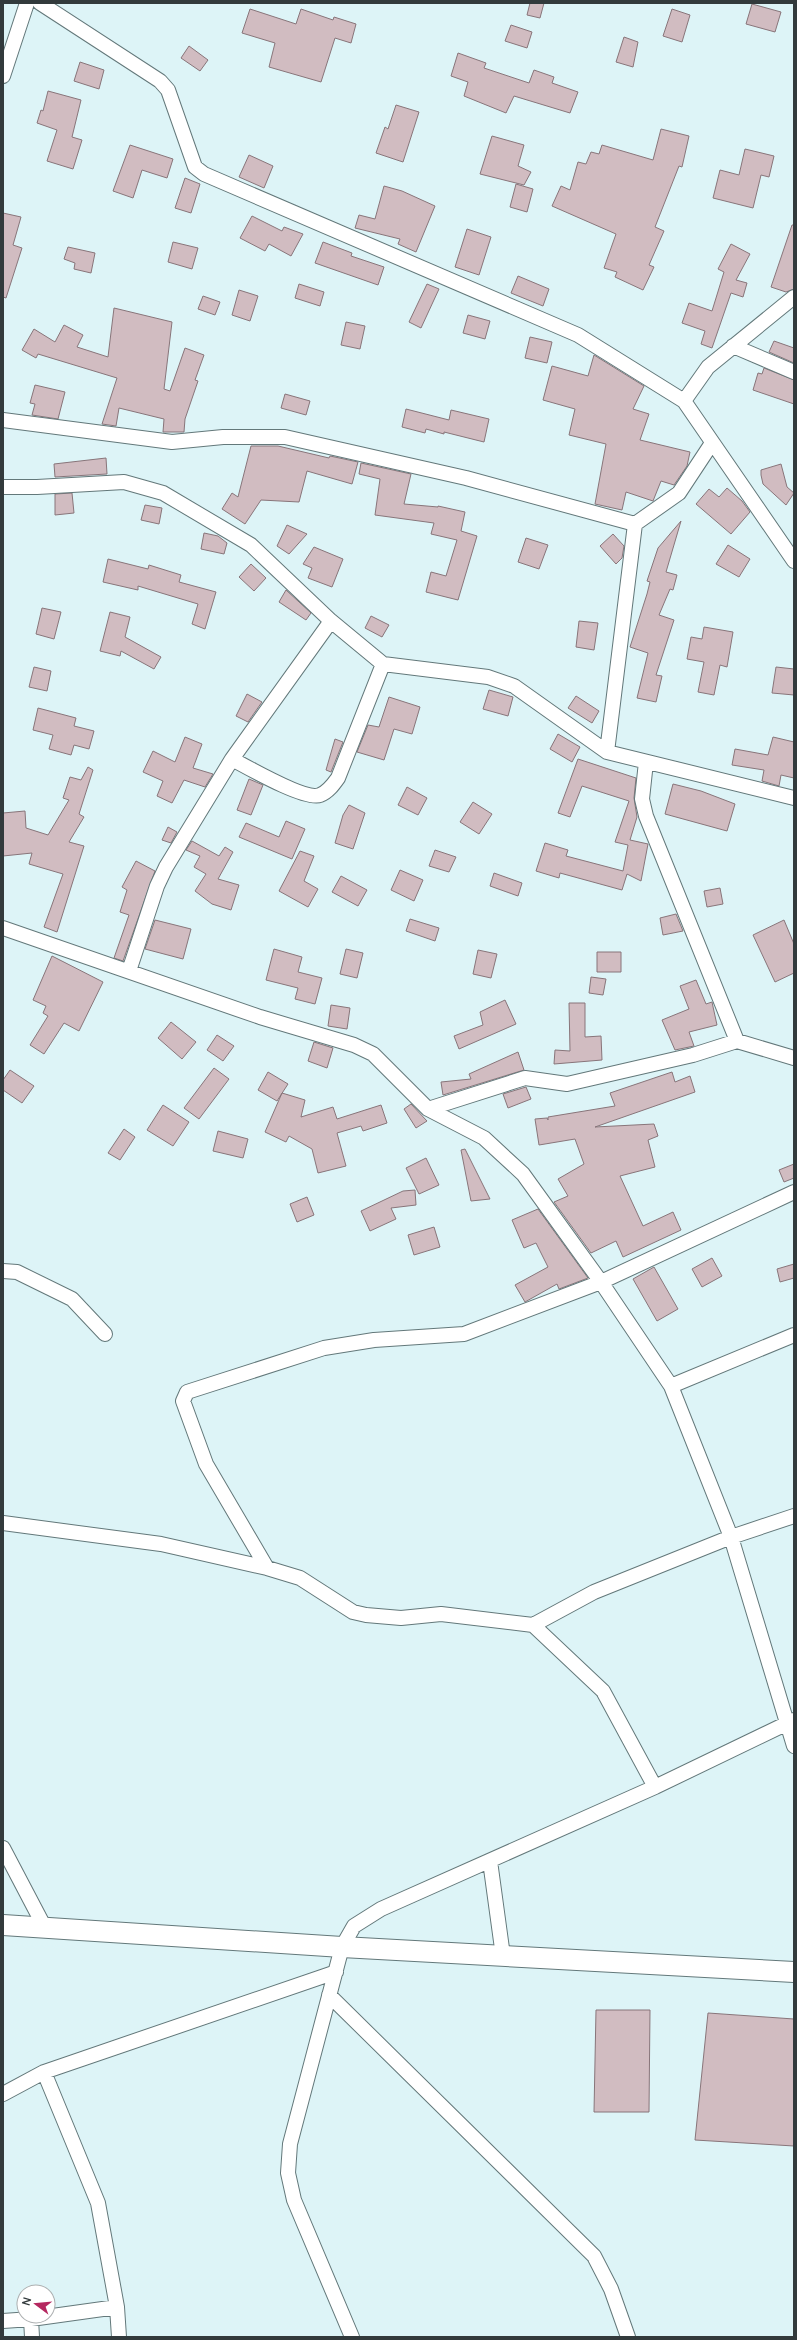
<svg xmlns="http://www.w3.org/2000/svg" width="797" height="2340" font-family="Manrope,sans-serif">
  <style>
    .building { fill: #d1bcc1; stroke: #88757a }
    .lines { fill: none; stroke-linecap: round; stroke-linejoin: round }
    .street-casing { stroke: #63787a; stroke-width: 16 }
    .secondary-casing { stroke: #63787a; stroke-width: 22 }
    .street { stroke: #fff; stroke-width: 14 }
    .secondary { stroke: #fff; stroke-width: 20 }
  </style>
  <rect width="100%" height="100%" fill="#ddf4f7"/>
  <!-- building -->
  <path class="building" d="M530,3H544L540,18L527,15Z
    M752,4L781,12L775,32L746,24Z
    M250,9L296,24L301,9L333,20L334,17L356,24L351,43L335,38L321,82L269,67L275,43L242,33Z
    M672,9L690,15L682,42L663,36Z
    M511,25L532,32L527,48L505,41Z
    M624,37L638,42L633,67L616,62Z
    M189,46L208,60L200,71L181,58Z
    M458,53L486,63L484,68L529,83L534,70L554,77L552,83L578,92L570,113L514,96L506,113L464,96L468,82L451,76Z
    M80,62L104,70L99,89L74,81Z
    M48,91L81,100L72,137L82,140L73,169L47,161L57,130L37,123L41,110L43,111Z
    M396,105L419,112L403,162L376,153L385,127L388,129Z
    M661,129L689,136L682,167L679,166L655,227L664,231L649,265L654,267L643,290L615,277L617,272L604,268L616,234L552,206L561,186L570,190L578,162L586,164L591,152L599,154L602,145L653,160Z
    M492,136L524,145L518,166L531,172L524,185L480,174Z
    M130,145L173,159L167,178L142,170L133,198L113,191Z
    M745,149L774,156L769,177L761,175L753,208L713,198L720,170L739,175Z
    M249,155L273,166L264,188L239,177Z
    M185,178L200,184L191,213L175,208Z
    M516,184L533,189L527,212L510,207Z
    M384,186L402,191L435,206L416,252L398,244L400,239L355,228L359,215L375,219Z
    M3,213L21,217L13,245L22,248L6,298L3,297Z
    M252,216L282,231L284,227L303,234L291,256L269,244L265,251L240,238Z
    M792,225H794V289L786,292L771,287Z
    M467,229L491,237L479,275L455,267Z
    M173,242L198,248L192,269L168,262Z
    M323,242L352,253L351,256L384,267L378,285L315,263Z
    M731,244L750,254L736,280L747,283L743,297L731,293L712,348L701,344L705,331L682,323L689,303L712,311L724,272L718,269Z
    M68,247L95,253L91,273L74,269L75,263L64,259Z
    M518,276L549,289L543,306L511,293Z
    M299,284L324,292L320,306L295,298Z
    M427,284L439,289L421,328L409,322Z
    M239,290L258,296L250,321L232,315Z
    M203,296L220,302L215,315L198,309Z
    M114,308L172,322L164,389L170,391L185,348L204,355L195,380L198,381L185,419L184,432H163L164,419L119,408L116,426L102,424L117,378L38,354L36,358L22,350L34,329L55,342L64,325L83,335L77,347L108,357Z
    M468,315L490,321L485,339L463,333Z
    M346,322L365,326L360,349L341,345Z
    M530,337L552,342L547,363L525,358Z
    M774,341L794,348V363L769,352Z
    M594,355L644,386L633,409L649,414L640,440L690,452L687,466L674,485L661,481L653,501L626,492L622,510L595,504L606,444L569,435L575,409L543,400L552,366L588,376Z
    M764,368L794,380V404L753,390L758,373L762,374Z
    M35,385L65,392L58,419L32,415L35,404L30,403Z
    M285,394L310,401L306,415L281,408Z
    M406,409L449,420L451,410L489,419L484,442L444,432V434L426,429L425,433L402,427Z
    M251,446H278L329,458L330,456L358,462L352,484L307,471L299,502L261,500L245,524L222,509L232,493L238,497Z
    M106,458L107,474L55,477L54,464Z
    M361,463L411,474L404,504L438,507V506L465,512L461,531L477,536L458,600L426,592L431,572L446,576L457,540L431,534L434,523L375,515L380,479L359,474Z
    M781,464L787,487L794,493L786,505L763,484L761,475V470Z
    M727,488L742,501L750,512L731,534L696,504L709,489L719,497Z
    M72,493L74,513L55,515V494Z
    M145,505L162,508L159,524L141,520Z
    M681,521L666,572L677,575L673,590L670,589L659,615L674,620L656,675L662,676L656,702L637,698L648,653L630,647L647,594L650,582L647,581L658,548Z
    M287,525L307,534L289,554L277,546Z
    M204,533L218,536L227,543L224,554L201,549Z
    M613,534L624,546L622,558L616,564L600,546Z
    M526,538L548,545L539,569L518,562Z
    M728,545L750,559L739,577L716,564Z
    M314,547L343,559L332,587L308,578L312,568L303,564Z
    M108,559L148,569L149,565L181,575L179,582L216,592L205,629L192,624L198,604L138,586V590L103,582Z
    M251,564L266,578L254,591L239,577Z
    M286,590L311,613L306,620L279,602Z
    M42,608L61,612L54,639L36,634Z
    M110,612L130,617L125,637L161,657L154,669L121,651L120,656L100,651Z
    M371,616L389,625L382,637L365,628Z
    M579,621L598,623L594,650L576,647Z
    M704,627L733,632L727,667L720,665L714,695L698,692L704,662L687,659L691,637L702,639Z
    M34,667L51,671L47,691L29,687Z
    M776,667L794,669V695L772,693Z
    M489,690L513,697L508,716L483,709Z
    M247,694L262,702L248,722L236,716Z
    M576,696L599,711L592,723L568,708Z
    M389,697L420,707L412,734L394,729L384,760L357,752L368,725L379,727Z
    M38,708L76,718L74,726L94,731L89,749L74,745L71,755L49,749L53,735L33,730Z
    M558,734L580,747L572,762L550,749Z
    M185,737L202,744L193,768L213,774L205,787L184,780L172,803L157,796L163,781L143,772L153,751L175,762Z
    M773,737L794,742V778L781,775L779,786L762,781L764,770L732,765L735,749L768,755Z
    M335,739L343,742L331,772L326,770Z
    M578,759L636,778L634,798L637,817L630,840L648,844L641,881L627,874L622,890L560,873L559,878L536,871L545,843L568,850L566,856L623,871L628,845L615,842L629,801L582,786L570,817L558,813Z
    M88,767L93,770L79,814L84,817L69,842L84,846L57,932L44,927L63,874L29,864L32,853L3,856V813L25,811L26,828L48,835L69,800L63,798L70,777L81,780Z
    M249,779L263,785L251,815L237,810Z
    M673,784L701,791L735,804L727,831L665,814Z
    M407,787L427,798L418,815L398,805Z
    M473,802L492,814L479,834L460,822Z
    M349,805L365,813L353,849L335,843L343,815Z
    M286,821L305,829L292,859L239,837L246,823L279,837Z
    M168,827L177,832L171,843L162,840Z
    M192,841L219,856L225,847L233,852L218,879L239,885L231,910L212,904L195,891L206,874L194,867L200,856L186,850Z
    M435,850L456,857L449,872L429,866Z
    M300,851L314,856L304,881L318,889L308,907L279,891Z
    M136,861L155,871L123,961L114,958L129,915L120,912L127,890L122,887Z
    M400,870L423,880L414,901L391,890Z
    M494,873L522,883L518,896L490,886Z
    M341,876L367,890L358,906L332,892Z
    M720,888L723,904L707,907L704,891Z
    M676,914L683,931L663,935L660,918Z
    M410,919L439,928L435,941L406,931Z
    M155,920L191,929L183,959L145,949Z
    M784,920L794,944V973L775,982L753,935Z
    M274,949L302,957L298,972L322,978L315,1004L295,999L298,988L266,980Z
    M346,949L363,953L357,978L340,974Z
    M478,950L497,954L491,978L473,974Z
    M597,952H621V972H597Z
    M52,956L103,982L79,1031L64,1023L44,1054L30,1045L48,1016L43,1013L46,1006L33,1000Z
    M591,977L606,979L603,995L589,993Z
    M696,980L706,1004L712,1002L717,1025L689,1032L694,1046L675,1050L662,1020L689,1009L680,986Z
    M505,1000L516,1024L459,1049L454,1036L483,1025L480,1012Z
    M569,1003H585V1037L601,1036L602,1060L554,1064L555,1050L570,1051Z
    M331,1005L350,1008L347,1029L328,1026Z
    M171,1022L196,1042L182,1059L158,1038Z
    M217,1035L234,1046L223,1061L207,1050Z
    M314,1042L333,1048L327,1068L308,1061Z
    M518,1052L524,1070L443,1095L441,1082L471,1079L469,1074Z
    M214,1068L229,1079L199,1119L184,1108Z
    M10,1070L34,1086L22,1103L3,1090V1080Z
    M268,1072L288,1084L277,1101L258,1090Z
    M672,1072L675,1082L690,1076L695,1092L595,1127L654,1124L658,1136L648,1140L655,1167L620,1176L643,1226L673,1212L681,1230L623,1257L616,1241L591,1253L554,1202L568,1196L558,1179L584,1164L575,1139L539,1145L535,1119L547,1118L548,1120V1117L615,1106L610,1093Z
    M526,1087L531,1099L508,1108L503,1094Z
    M282,1093L305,1100L301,1117L333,1107L337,1119L381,1105L387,1123L363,1131L361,1126L337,1133L346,1166L318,1173L312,1149L289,1136L286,1142L265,1132Z
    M411,1104L427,1121L416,1128L404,1109Z
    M163,1105L189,1122L173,1146L147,1130Z
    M124,1129L135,1137L120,1160L108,1153Z
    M218,1131L248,1139L243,1158L213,1151Z
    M465,1149L490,1199L471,1201L461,1150Z
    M426,1158L439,1185L419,1194L406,1168Z
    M794,1164V1178L784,1182L779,1170Z
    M415,1190L416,1205L391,1208L396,1219L370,1231L361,1211L403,1191Z
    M307,1197L314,1215L297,1222L290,1204Z
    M538,1209L588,1278L559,1289L557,1284L525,1302L515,1285L548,1267L536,1243L524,1248L512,1220Z
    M434,1227L440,1247L414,1255L408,1235Z
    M712,1258L722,1276L702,1287L692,1269Z
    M794,1264V1278L780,1282L777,1269Z
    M654,1267L678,1309L657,1321L633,1279Z
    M596,2010H650L649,2112H594Z
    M708,2013L794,2019V2146L695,2140Z"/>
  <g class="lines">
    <!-- street casing -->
    <g class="street-casing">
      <path id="street" d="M40,3L160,81L168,90L195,167L204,174L578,335L684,401L794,561
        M3,76L27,3
        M733,346L794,372
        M684,401L708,367L794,297
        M3,420L172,442L223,437H285L466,478L635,524
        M3,487H37L124,482L163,493L251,545L331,621L383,664L488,677L514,686L607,752L794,798
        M607,752L635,524L679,493L712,443
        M232,759C247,767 306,801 320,795C328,792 333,785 338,778L383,664
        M646,762L642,799L646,816L737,1041L794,1058
        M3,928L260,1017L354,1045L373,1054L428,1109L484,1138L523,1174L601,1282L671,1386L731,1537L794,1746
        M129,971L157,886L166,867L232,759L331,621
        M428,1109L525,1078L567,1084L693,1055L737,1041
        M3,1271L17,1272L72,1299L105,1334
        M671,1386L794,1335
        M3,1523L161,1544L267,1568L300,1578L353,1612L366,1615L401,1618L441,1614L533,1625L603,1691L655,1787
        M267,1568L206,1464L183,1401L187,1392L324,1348L374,1340L464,1334L601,1282L794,1192
        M533,1625L594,1592L731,1537L794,1516
        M3,1848L45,1928
        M490,1861L503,1956
        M329,1995L594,2256L611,2289L628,2337
        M3,2094L44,2072L336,1972
        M117,2307L119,2337
        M31,2319L32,2337
        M3,2321L31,2319L117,2307L98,2203L44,2072
        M352,2337L294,2200L288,2173L290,2144L342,1947L354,1926L381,1909L655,1787L794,1720"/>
    </g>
    <!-- secondary casing -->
    <g class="secondary-casing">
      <path id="secondary" d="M3,1925L342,1947L794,1972"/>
    </g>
    <!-- street -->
    <use href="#street" class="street"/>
    <!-- secondary -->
    <use href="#secondary" class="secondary"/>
  </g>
  <!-- border -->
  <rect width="797" height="2340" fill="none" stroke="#323a3c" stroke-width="8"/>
  <!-- north arrow -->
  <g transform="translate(36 2304) rotate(286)"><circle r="19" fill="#ffffff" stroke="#adb0b1"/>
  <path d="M0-3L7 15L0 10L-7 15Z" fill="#b52860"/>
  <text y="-6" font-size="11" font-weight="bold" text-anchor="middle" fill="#323a3c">N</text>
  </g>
</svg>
